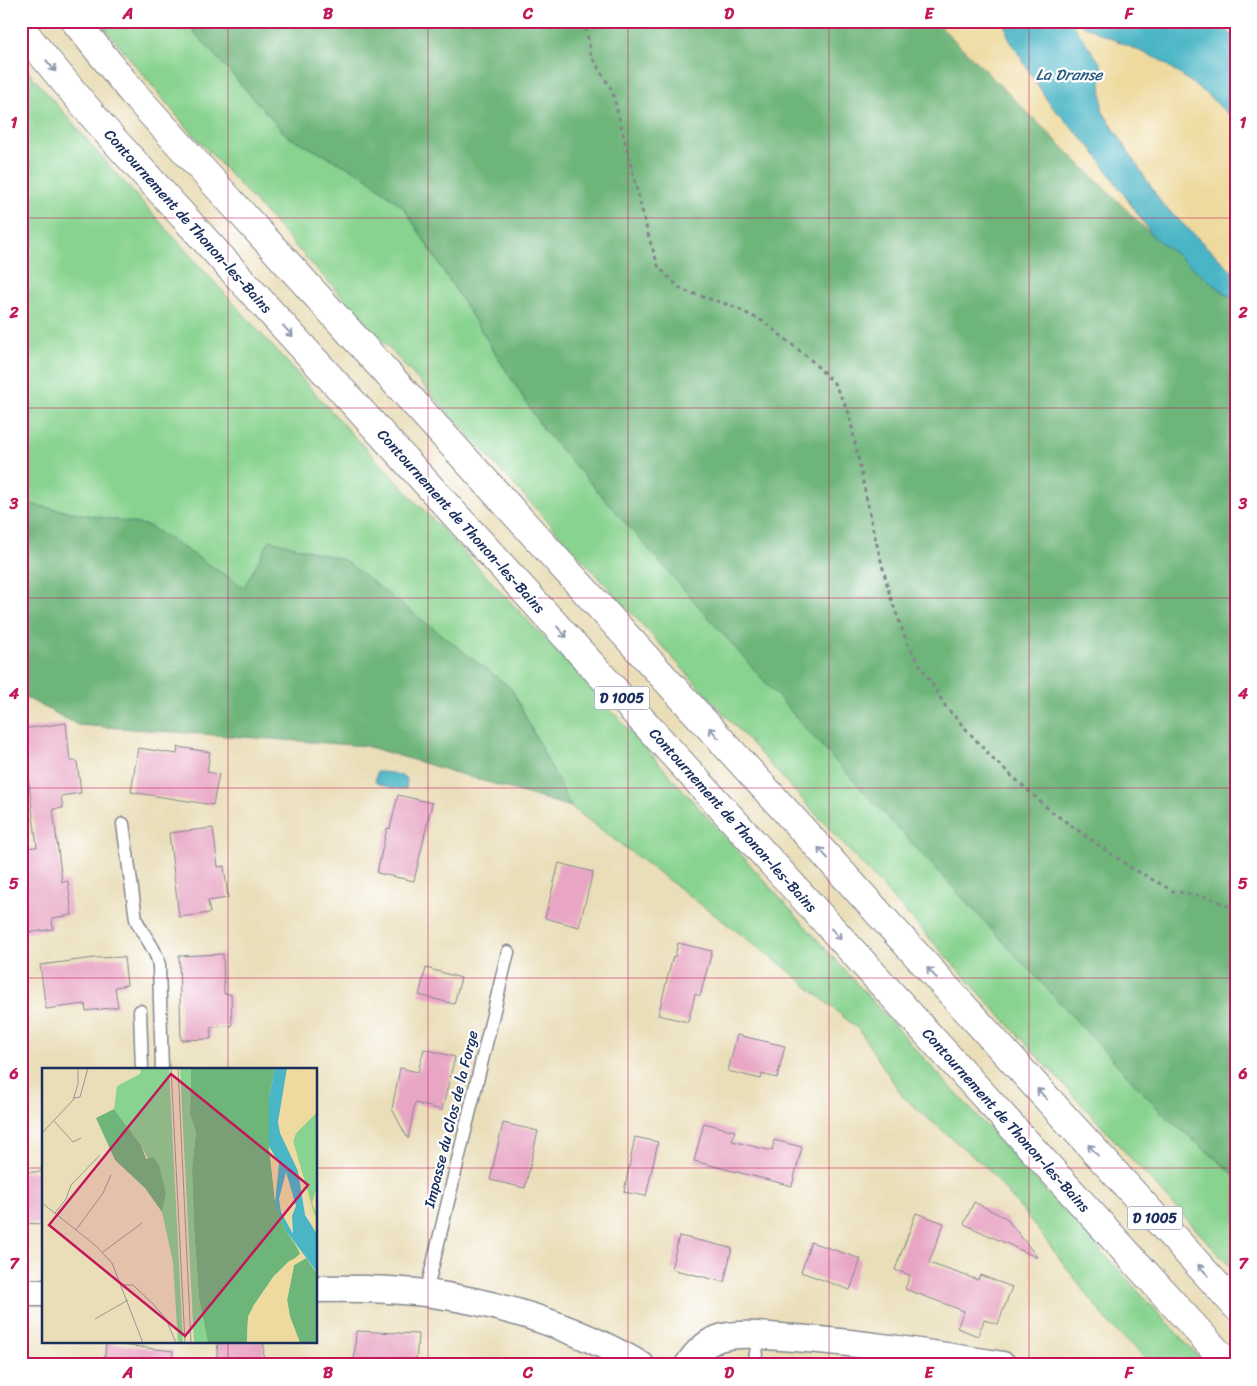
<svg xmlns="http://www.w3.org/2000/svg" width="1257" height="1386" font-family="Sriracha,sans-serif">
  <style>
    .green { fill: #88d38f; stroke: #528176 }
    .forest { fill: #6eb57a; stroke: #44726c }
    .sand { fill: #eeda9e; stroke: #84847e }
    .water { fill: #49b5c5; stroke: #327292 }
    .building { fill: #e8a5c4 }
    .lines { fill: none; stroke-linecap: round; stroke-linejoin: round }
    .service-casing { stroke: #82868c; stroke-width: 15 }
    .minor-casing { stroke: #82868c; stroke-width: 29 }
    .trunk-casing { stroke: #82868c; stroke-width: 30 }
    .path { stroke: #82868c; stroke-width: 3; stroke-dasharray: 4 4; stroke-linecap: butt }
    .service { stroke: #fff; stroke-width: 12 }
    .minor { stroke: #fff; stroke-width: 26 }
    .trunk { stroke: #fff; stroke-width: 28 }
    .oneway { stroke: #8d97ae }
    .grid { fill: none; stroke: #c2185b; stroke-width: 1; stroke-opacity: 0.55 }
    .labels { text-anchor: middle; stroke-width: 4.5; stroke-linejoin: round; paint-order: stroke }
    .shield { fill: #fff; stroke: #5f6d8e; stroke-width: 1 }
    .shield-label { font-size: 14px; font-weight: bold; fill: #1b2f5e }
    .street-label { font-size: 15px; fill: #1b2f5e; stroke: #fff }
    .water-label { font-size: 16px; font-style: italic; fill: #2b5e82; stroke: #fff }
    .inset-road { fill: none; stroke: #979895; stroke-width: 1 }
    .view { fill: #c2185b; fill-opacity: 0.15; stroke: #c2185b; stroke-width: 2.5 }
    .inset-edge { fill: none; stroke: #1b2f5e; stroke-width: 2.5 }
    .neatline { fill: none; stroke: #c2185b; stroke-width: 2 }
    .grid-label { font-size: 16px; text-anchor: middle; font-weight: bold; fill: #c2185b }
  </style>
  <rect width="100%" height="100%" fill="#fff"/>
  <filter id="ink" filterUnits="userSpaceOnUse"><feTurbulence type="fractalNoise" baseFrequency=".02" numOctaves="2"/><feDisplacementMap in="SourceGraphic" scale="10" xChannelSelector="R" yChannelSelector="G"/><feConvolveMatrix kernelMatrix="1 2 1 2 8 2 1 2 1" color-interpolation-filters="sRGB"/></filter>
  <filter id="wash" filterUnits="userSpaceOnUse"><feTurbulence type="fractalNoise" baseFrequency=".0096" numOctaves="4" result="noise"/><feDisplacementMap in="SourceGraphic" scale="20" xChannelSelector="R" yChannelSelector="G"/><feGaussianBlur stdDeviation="1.12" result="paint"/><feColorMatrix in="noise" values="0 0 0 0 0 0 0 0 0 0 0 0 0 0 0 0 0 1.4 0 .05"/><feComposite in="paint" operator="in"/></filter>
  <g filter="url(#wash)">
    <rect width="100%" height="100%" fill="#eadeb9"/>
    <!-- green -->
    <path class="green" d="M99,21H187L197,35L287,136L365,176L404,208L543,429L1164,1115L1236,1176V1273L182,122Z
      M21,63L112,169L350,432L586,682L919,1053L1206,1365H1153L1111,1326L1032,1222L987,1168L903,1097L859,1030L783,966L571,807L511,688L244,587L149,526L21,503Z"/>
    <!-- forest -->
    <path class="forest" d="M187,21H935L1153,236L1236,302V1176L1164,1115L816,740L543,429L404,208L365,176L287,136L197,35Z
      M21,503L149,526L244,587L270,540L344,560L511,688L571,807L366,746L78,725L21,695Z"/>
    <!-- sand -->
    <path class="sand" d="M935,21H1005L1008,37L1049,103L1093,150L1153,236Z
      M1070,21H1073L1160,60L1203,91L1236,121V272L1231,270L1162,204L1102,110L1101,64Z
      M1215,21H1236V38Z"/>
    <!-- water -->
    <path class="water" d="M1005,21H1070L1101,64L1102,111L1162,204L1231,270L1236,272V302L1153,236L1093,150L1049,103L1008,37Z
      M1073,21H1215L1236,38V121L1203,91L1160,60Z
      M377,772C388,772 398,773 407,779L406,789C394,789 385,787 375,782Z"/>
    <g id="blocks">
      <!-- building -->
      <path class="building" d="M66,723L70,761H77L81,793L61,796L63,808L53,809L62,882L68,881L72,915L52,918L53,929L21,934V848L37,847L22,729Z
        M178,747L210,752L207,772L219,774L213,805L131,792L138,748L177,754Z
        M398,795L432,803L414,881L377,873L387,828L390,829Z
        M213,828L218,867L224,866L228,898L208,901L210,913L179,917L169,833Z
        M559,863L593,872L579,927L545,918Z
        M678,943L712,951L700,996L695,994L688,1022L658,1015L673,956L675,957Z
        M223,954L224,994H231L232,1026L211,1027V1039L181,1040L179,956Z
        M124,957L127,985L115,987L118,1007L86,1011L85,1004L46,1009L40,965L95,958Z
        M426,968L461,978L454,1004L419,995Z
        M737,1035L785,1046L777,1078L762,1074L761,1079L728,1071Z
        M424,1049L455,1057L442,1110L415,1103L408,1139L392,1109L400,1068L418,1072Z
        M503,1123L538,1131L525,1188L490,1180Z
        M704,1123L735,1131L732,1141L772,1151L774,1140L802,1147L792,1186L694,1161Z
        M635,1137L658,1142L646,1196L624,1192Z
        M21,1172H44V1224L21,1223Z
        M974,1202L1006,1218L1038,1258L964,1224Z
        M916,1213L944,1223L929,1263L978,1280L980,1275L1012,1287L998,1324L984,1320L978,1336L957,1328L964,1311L905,1289L910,1275L895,1270Z
        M679,1236L732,1248L724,1282L671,1269Z
        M811,1242L861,1259L850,1290L801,1272Z
        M356,1331L418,1334L416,1365H354Z
        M218,1342H264L263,1365H216Z
        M106,1343L173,1351L172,1365H104Z"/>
    </g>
  </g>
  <g filter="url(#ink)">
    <use href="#blocks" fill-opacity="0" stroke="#82868c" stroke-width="1"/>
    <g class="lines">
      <!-- service casing -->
      <g class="service-casing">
        <path id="service" d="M123,824L136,919C142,935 156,947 159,965L162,1070
          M140,1011L142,1070
          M426,1293L508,952
          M754,1365L759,1336"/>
      </g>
      <!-- minor casing -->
      <g class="minor-casing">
        <path id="minor" d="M316,1289C353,1288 390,1289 426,1293C501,1303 575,1327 641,1365
          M21,1293H44
          M688,1365C697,1351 707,1341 723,1337C746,1332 772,1337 795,1338C865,1343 934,1354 1003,1365"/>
      </g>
      <!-- trunk casing -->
      <g class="trunk-casing">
        <path id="trunk" d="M75,21L132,92L235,206L1236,1306
          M21,28L39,51L104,129L1229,1365"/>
      </g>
      <!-- path -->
      <path class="path" d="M582,21L587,32L591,56L612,90L649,238L659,268L682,290L732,306L764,322L810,359L834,383L849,413L872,525L890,596L908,645L946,707L994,760L1052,812L1130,867L1173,891L1207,897L1236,909"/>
      <!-- service -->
      <use href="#service" class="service"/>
      <!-- minor -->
      <use href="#minor" class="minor"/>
      <!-- trunk -->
      <use href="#trunk" class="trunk"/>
    </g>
    <!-- one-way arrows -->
    <defs><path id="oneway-shaft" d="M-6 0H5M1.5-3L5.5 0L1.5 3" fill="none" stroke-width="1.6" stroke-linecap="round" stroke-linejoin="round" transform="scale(1.25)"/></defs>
    <g class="oneway">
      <use href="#oneway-shaft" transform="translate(51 66) rotate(50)"/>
      <use href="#oneway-shaft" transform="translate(288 331) rotate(48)"/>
      <use href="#oneway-shaft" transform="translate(562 632) rotate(48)"/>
      <use href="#oneway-shaft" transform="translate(714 733) rotate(-132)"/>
      <use href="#oneway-shaft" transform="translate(823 853) rotate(-132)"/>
      <use href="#oneway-shaft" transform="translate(836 934) rotate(48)"/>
      <use href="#oneway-shaft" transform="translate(932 973) rotate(-132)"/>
      <use href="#oneway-shaft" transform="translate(1042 1094) rotate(-132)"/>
      <use href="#oneway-shaft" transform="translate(1093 1150) rotate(-132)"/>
      <use href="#oneway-shaft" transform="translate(1203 1270) rotate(-132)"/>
    </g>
  </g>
  <!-- grid -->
  <path class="grid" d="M228,21V1070M428,21V1365M628,21V1365M829,21V1365M1029,21V1365M21,218H1236M21,408H1236M21,598H1236M21,788H1236M21,978H1236M21,1168H44M316,1168H1236M228,1342V1365"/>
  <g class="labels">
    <!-- shield labels -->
    <g class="shield">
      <rect x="594.5" y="686.5" width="55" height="23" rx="4"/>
      <rect x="1127.5" y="1206.5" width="55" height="23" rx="4"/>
    </g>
    <g class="shield-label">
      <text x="622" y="703">D 1005</text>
      <text x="1155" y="1223">D 1005</text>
    </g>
    <!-- street labels -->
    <g class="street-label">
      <text transform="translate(188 221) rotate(48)" y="5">Contournement de Thonon-les-Bains</text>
      <text transform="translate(461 521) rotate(48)" y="5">Contournement de Thonon-les-Bains</text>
      <text transform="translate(733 820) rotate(48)" y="5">Contournement de Thonon-les-Bains</text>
      <text transform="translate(451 1119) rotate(-76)" y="5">Impasse du Clos de la Forge</text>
      <text transform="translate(1006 1120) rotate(48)" y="5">Contournement de Thonon-les-Bains</text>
    </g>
    <!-- water labels -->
    <g class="water-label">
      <text x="1069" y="80">La Dranse</text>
    </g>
  </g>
  <!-- overview -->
  <g transform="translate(42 1068)">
    <rect width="275" height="275" fill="#eadeb9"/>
    <path d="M99,0H127L141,275H136L131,194L120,144L124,126L99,77L72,41L75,18L98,6ZM138,0H149L148,46L154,64L150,101L152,159L157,230L166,275H152ZM275,44V119L271,138L275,145L273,149L251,74L254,65Z" fill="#88d38f"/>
    <path d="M149,0H233L227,30V78L233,133L244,163L259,185L232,208L212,237L206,249L205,275H166L157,230L152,159L150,101L154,64L148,46ZM72,41L99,77L104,91L111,89L117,97L124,126L120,144L103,120L73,92L54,50ZM264,190L275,205V275H258L248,249L245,232L252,197Z" fill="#6eb57a"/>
    <path d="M245,0H275V44L254,65L251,73L273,149L274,142L270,135L275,119V166L267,153L270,152L256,103L238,65L235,43ZM227,78L237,96L233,134V133ZM243,102L254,138L250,148L251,167L239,144L237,131ZM253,175L264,190L252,197L245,232L248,249L258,275H205L206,249L212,237L232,208L247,193L259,188Z" fill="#eeda9e"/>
    <path d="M233,0H245L236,54L238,65L256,103L263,147L275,166V204L244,163L233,134L237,96L227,78V30ZM244,104L254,138L250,148L251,166L239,144L237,131Z" fill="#49b5c5" fill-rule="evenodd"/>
    <path class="inset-road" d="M129,0L143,275M136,0L149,275M32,30L38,29L46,0M12,53L31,74L39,70M0,65L31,32L36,16V0M0,135L53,177L70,195L101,275M13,145L24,131L29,117L58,87M34,162L61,125L69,107M61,184L100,155M80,217H91L111,236L124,251L134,275M53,251L86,232"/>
    <path class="view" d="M129,6L266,117L143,268L7,157Z"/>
    <rect width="275" height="275" class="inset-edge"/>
  </g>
  <!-- margin -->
  <rect width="1257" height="1386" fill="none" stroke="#fff" stroke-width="55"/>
  <rect x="28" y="28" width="1202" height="1330" class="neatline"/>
  <g class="grid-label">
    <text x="128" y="19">A</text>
    <text x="328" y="19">B</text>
    <text x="528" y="19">C</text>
    <text x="729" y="19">D</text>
    <text x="929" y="19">E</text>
    <text x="1129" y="19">F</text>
    <text x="14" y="128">1</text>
    <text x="1243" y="128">1</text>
    <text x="14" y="318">2</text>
    <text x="1243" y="318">2</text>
    <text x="14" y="509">3</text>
    <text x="1243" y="509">3</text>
    <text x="14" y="699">4</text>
    <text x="1243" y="699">4</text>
    <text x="14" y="889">5</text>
    <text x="1243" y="889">5</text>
    <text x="14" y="1079">6</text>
    <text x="1243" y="1079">6</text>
    <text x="14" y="1269">7</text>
    <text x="1243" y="1269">7</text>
    <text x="128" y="1378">A</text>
    <text x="328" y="1378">B</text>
    <text x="528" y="1378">C</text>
    <text x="729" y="1378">D</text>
    <text x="929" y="1378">E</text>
    <text x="1129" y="1378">F</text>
  </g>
</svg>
